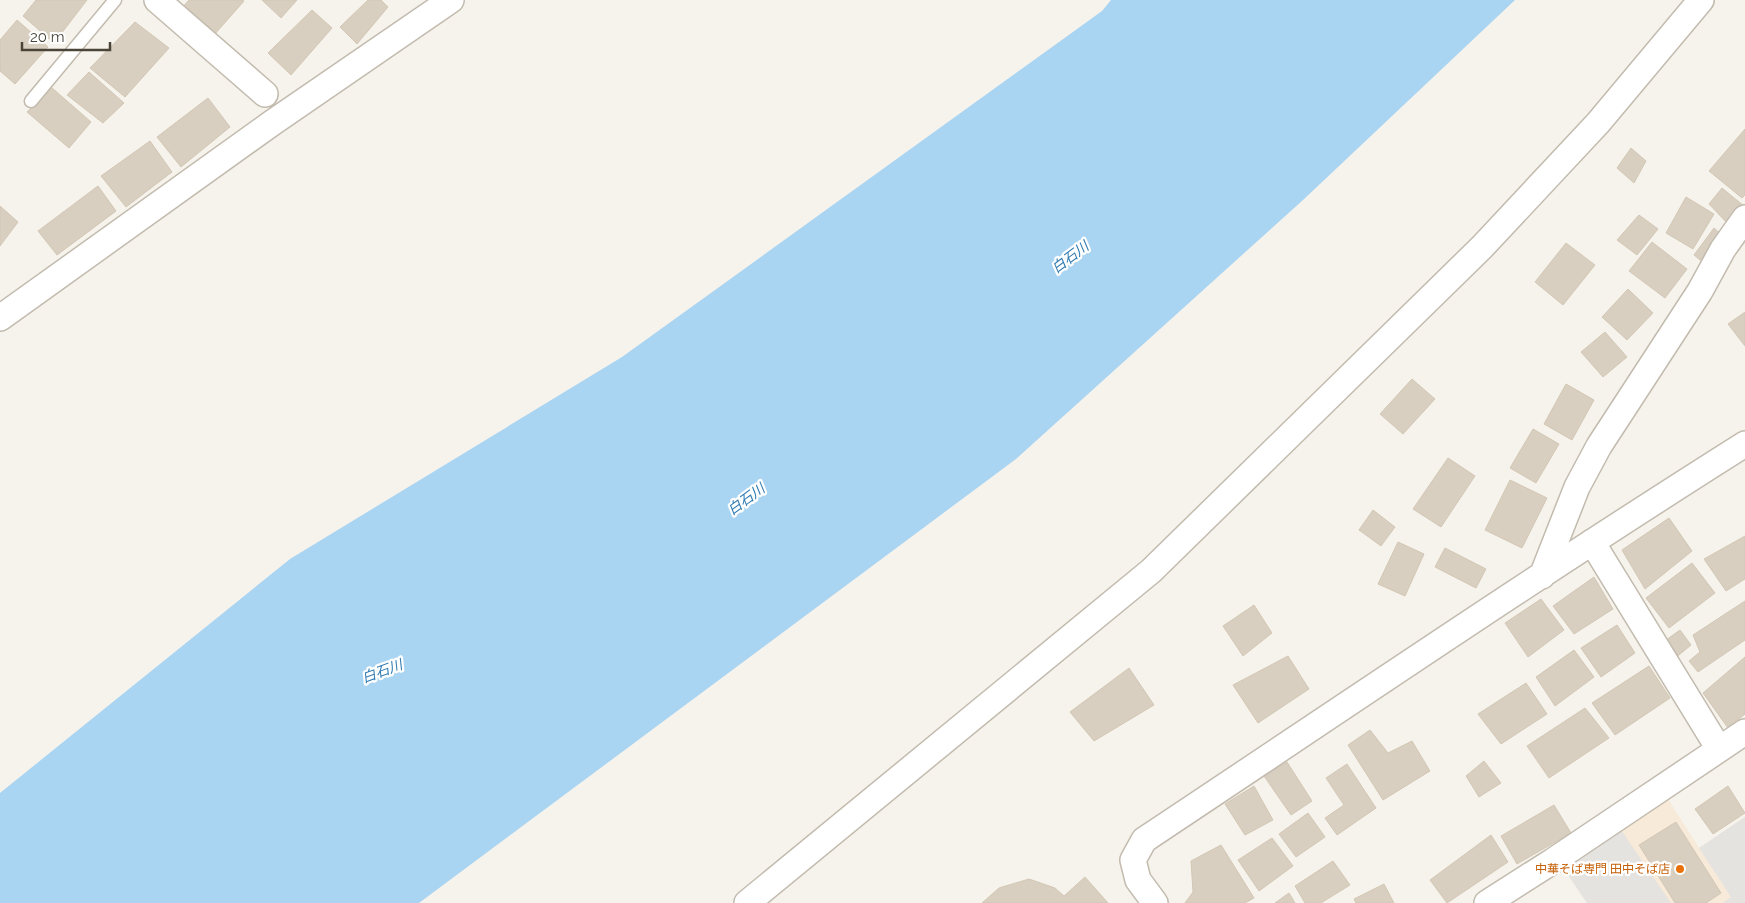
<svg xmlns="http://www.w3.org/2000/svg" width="1745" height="903" font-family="Raleway,'Noto Sans JP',sans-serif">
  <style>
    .commercial { fill: #f7ead8 }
    .parking { fill: #e5e3e0 }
    .water { fill: #a9d4f2 }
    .building { fill: #d8cfc1; stroke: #d3c7b4 }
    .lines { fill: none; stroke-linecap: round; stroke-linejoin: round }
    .lane-casing { stroke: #c2bbae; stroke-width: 15 }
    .street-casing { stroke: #c2bbae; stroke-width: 28 }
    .lane { stroke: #fff; stroke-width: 12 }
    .street { stroke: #fff; stroke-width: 25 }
    .food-dot { fill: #e8710a; stroke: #fff; stroke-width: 2 }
    .labels { text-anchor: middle; stroke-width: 4.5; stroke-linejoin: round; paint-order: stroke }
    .food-label { font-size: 12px; fill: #c56008; stroke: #fff; text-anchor: end }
    .water-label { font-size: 14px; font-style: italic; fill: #2e7ab2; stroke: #fff }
  </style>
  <rect width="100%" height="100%" fill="#f6f3ec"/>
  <!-- commercial -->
  <path class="commercial" d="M1668,799L1699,848L1745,817V903H1587L1564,869Z"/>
  <!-- parking -->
  <path class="parking" d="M1745,817V903H1723L1731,897L1699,848Z
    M1621,830L1671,903H1587L1564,869Z"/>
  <!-- water -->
  <path class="water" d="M1111,0H1515L1303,200L1016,459L419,903H0V793L290,559L622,357L1102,11Z"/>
  <!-- building -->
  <path class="building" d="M36,0H87L54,43L23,16Z
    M189,0H242L244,1L214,35L181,9Z
    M262,0H297L281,18Z
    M368,0H381L388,7L357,44L340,27Z
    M312,10L332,28L291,75L268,53Z
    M17,20L48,47L15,84L0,71V40Z
    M135,22L169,48L125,97L90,68Z
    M89,72L124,103L103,123L67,95Z
    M51,87L91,122L69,148L27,112Z
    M208,98L230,127L181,167L157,137Z
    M1745,129V195L1742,198L1709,171Z
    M150,141L172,172L126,207L101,176Z
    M1631,148L1646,161L1634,183L1617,168Z
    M98,186L116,211L57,255L38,231Z
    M1722,188L1744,206L1729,225L1709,204Z
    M1686,197L1714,214L1693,249L1666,233Z
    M0,206L18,222L0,246Z
    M1639,215L1658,229L1637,255L1617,240Z
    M1714,228L1725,238L1705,264L1694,255Z
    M1652,242L1687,269L1665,298L1629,271Z
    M1566,243L1595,265L1563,305L1535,282Z
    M1628,289L1653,313L1627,340L1602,317Z
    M1745,312V346L1728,324Z
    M1605,332L1627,357L1603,377L1581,352Z
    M1412,379L1435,399L1403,434L1380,414Z
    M1566,384L1594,400L1572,440L1544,424Z
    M1533,429L1559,444L1536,483L1510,468Z
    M1448,458L1475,476L1441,527L1413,509Z
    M1510,480L1547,498L1522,548L1485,530Z
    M1373,510L1395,527L1381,546L1359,530Z
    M1669,518L1692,551L1645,589L1622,550Z
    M1745,536V579L1726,591L1704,559Z
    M1398,542L1424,554L1405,596L1378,584Z
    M1445,548L1486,569L1476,588L1435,567Z
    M1692,563L1715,593L1669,628L1646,598Z
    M1594,577L1613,609L1574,634L1553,606Z
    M1541,599L1564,630L1528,657L1505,623Z
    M1745,601V640L1698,672L1689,661L1700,652L1693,635Z
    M1254,605L1272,633L1243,656L1223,626Z
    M1617,625L1635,653L1601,677L1581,648Z
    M1680,630L1691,645L1674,659L1662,643Z
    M1574,650L1594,677L1555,706L1536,677Z
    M1288,656L1309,689L1258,723L1233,685Z
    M1745,657V714L1728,728L1703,693Z
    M1649,666L1670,698L1615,735L1592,703Z
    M1129,668L1154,705L1094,741L1070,712Z
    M1526,683L1547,714L1501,744L1478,714Z
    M1585,708L1609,738L1549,778L1527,746Z
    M1370,730L1388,753L1412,741L1430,771L1383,800L1348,745Z
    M1484,761L1501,783L1479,797L1466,776Z
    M1287,762L1312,801L1291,815L1264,776Z
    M1347,764L1376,808L1337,835L1325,818L1344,805L1326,778Z
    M1254,786L1273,820L1245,835L1225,804Z
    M1728,786L1745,813L1713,834L1695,809Z
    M1554,805L1571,833L1517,864L1501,836Z
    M1308,813L1325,837L1296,857L1279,834Z
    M1676,822L1721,893L1706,903H1675L1639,845Z
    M1491,835L1508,862L1447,903L1430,880Z
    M1272,838L1293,866L1259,891L1238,860Z
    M1221,845L1254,898L1245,903H1185L1193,892L1191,861Z
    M1333,861L1350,885L1321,903H1305L1295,886Z
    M1085,877L1108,903H982L999,888L1029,879L1055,888L1064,896Z
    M1384,884L1394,903H1356L1354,899Z
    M1289,893L1295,903H1275Z"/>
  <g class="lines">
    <!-- lane casing -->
    <g class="lane-casing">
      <path id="lane" d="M31,101L115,0"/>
    </g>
    <!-- street casing -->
    <g class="street-casing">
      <path id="street" d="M157,0L265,94
        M0,318L272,123L451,0
        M1592,542L1719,749
        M1542,576L1577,487L1599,446L1700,291L1723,249L1745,218
        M747,903L1151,571L1482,247L1598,123L1701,0
        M1155,903L1138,880L1133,860L1144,840C1344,707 1542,572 1745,444
        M1487,903L1553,861L1745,732"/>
    </g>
    <!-- lane -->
    <use href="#lane" class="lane"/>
    <!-- street -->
    <use href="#street" class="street"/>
  </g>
  <!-- markers -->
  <circle class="food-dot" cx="1680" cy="869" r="5"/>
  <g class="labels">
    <!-- food labels -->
    <g class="food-label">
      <text x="1670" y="873">中華そば専門 田中そば店</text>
    </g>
    <!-- water labels -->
    <g class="water-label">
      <text transform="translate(1070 257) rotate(-37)" y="5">白石川</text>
      <text transform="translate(746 499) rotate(-36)" y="5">白石川</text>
      <text transform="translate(382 671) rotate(-20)" y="5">白石川</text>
    </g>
  </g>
  <!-- scale -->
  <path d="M22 42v8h88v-8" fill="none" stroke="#4b4439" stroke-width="2.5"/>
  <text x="30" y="42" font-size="15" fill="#4b4439" stroke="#ffffff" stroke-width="4" paint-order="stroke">20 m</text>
</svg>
